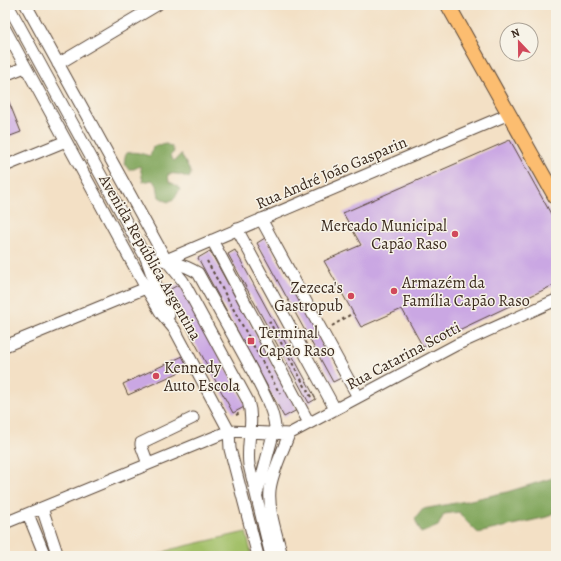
<svg xmlns="http://www.w3.org/2000/svg" width="561" height="561" font-family="Alegreya,serif">
  <style>
    .green { fill: #a2c068; stroke: #6e7543 }
    .forest { fill: #81a65c; stroke: #5e683d }
    .building { fill: #caa7e3 }
    .lines { fill: none; stroke-linecap: round; stroke-linejoin: round }
    .minor-casing { stroke: #574537; stroke-width: 13 }
    .major-casing { stroke: #574537; stroke-width: 16 }
    .path { stroke: #574537; stroke-width: 2; stroke-dasharray: 3 3; stroke-linecap: butt }
    .minor { stroke: #fff; stroke-width: 11 }
    .major { stroke: #fcbd6f; stroke-width: 14 }
    .poi-dot { fill: #d1495b; stroke: #f7f3e8; stroke-width: 1.5 }
    .labels { text-anchor: middle; stroke-width: 3; stroke-linejoin: round; paint-order: stroke }
    .street-label { font-size: 16px; fill: #3b2a1e; stroke: #f7f3e8 }
    .poi-label { font-size: 16px; fill: #3b2a1e; stroke: #f7f3e8; text-anchor: start }
  </style>
  <rect width="100%" height="100%" fill="#f7f3e8"/>
  <filter id="ink" filterUnits="userSpaceOnUse"><feTurbulence type="fractalNoise" baseFrequency=".025" numOctaves="2"/><feDisplacementMap in="SourceGraphic" scale="8" xChannelSelector="R" yChannelSelector="G"/><feConvolveMatrix kernelMatrix="1 2 1 2 8 2 1 2 1" color-interpolation-filters="sRGB"/></filter>
  <filter id="wash" filterUnits="userSpaceOnUse"><feTurbulence type="fractalNoise" baseFrequency=".012" numOctaves="4" result="noise"/><feDisplacementMap in="SourceGraphic" scale="16" xChannelSelector="R" yChannelSelector="G"/><feGaussianBlur stdDeviation="0.9" result="paint"/><feColorMatrix in="noise" values="0 0 0 0 0 0 0 0 0 0 0 0 0 0 0 0 0 1.4 0 .05"/><feComposite in="paint" operator="in"/></filter>
  <g filter="url(#wash)">
    <rect width="100%" height="100%" fill="#f3e0c5"/>
    <!-- green -->
    <path class="green" d="M246,532L252,556H155L172,549Z"/>
    <!-- forest -->
    <path class="forest" d="M166,144L172,147L174,152L170,156L174,161L181,154L191,173L189,178C182,175 176,173 168,174L169,182L174,184L180,189L175,198L168,202L159,197L157,185L152,180L143,182L140,166L134,169H128C124,163 123,159 127,153C136,151 142,154 150,156L153,147L157,145Z
      M556,477V511L547,517L478,533L463,518L459,512L444,514L438,526L421,533L415,519L423,509L466,501L507,492Z"/>
    <g id="blocks">
      <!-- building -->
      <path class="building" d="M5,92L21,132L5,138Z
        M510,140L556,223V284L423,347L402,309L361,327L324,261L361,245L343,213Z
        M265,238L341,378L333,382L257,243Z
        M235,250L316,399L309,403L228,254Z
        M210,251L297,410L284,417L198,258Z
        M180,284L246,406L233,413L167,291Z
        M183,356L189,368L128,395L123,384Z"/>
    </g>
  </g>
  <g filter="url(#ink)">
    <use href="#blocks" fill-opacity="0" stroke="#574537" stroke-width="1"/>
    <g class="lines">
      <!-- minor casing -->
      <g class="minor-casing">
        <path id="minor" d="M8,5L146,258L153,278L169,315
          M26,5L166,260L183,281L248,401C255,423 246,442 249,465L271,556
          M5,29L146,288L161,313L175,330L229,431L230,449L258,556
          M58,64L157,5
          M5,75L25,67
          M5,166L66,141
          M261,219L358,397
          M237,229L335,409
          M212,240L309,423
          M146,258C165,260 182,263 198,273C217,308 238,343 256,378C264,394 273,409 275,427L257,494
          M166,260L509,114
          M5,346L146,288
          M289,434L456,345L556,300
          M148,464L141,445V443L193,418
          M42,508L58,556
          M28,514L45,556
          M5,523L229,431L289,434
          M282,556C277,535 268,511 270,490C272,472 283,451 289,434"/>
      </g>
      <!-- major casing -->
      <g class="major-casing">
        <path id="major" d="M448,5L556,198"/>
      </g>
      <!-- path -->
      <path class="path" d="M207,261L280,394
        M269,321L311,397
        M332,326L353,313
        M236,415L240,413"/>
      <!-- minor -->
      <use href="#minor" class="minor"/>
      <!-- major -->
      <use href="#major" class="major"/>
    </g>
  </g>
  <!-- markers -->
  <g class="poi-dot">
    <circle cx="455" cy="234" r="4"/>
    <circle cx="394" cy="291" r="4"/>
    <circle cx="351" cy="296" r="4"/>
    <rect x="247" y="337" width="8" height="8" rx="2"/>
    <circle cx="156" cy="376" r="4"/>
  </g>
  <g class="labels">
    <!-- street labels -->
    <g class="street-label">
      <text transform="translate(331 172) rotate(-23)" y="6">Rua André João Gasparin</text>
      <text transform="translate(151 257) rotate(60)" y="6">Avenida República Argentina</text>
      <text transform="translate(403 355) rotate(-28)" y="6">Rua Catarina Scotti</text>
    </g>
    <!-- poi labels -->
    <g class="poi-label">
      <text x="447" y="231" text-anchor="end">Mercado Municipal<tspan x="447" dy="18">Capão Raso</tspan></text>
      <text x="402" y="288">Armazém da<tspan x="402" dy="18">Família Capão Raso</tspan></text>
      <text x="343" y="293" text-anchor="end">Zezeca's<tspan x="343" dy="18">Gastropub</tspan></text>
      <text x="259" y="338">Terminal<tspan x="259" dy="18">Capão Raso</tspan></text>
      <text x="164" y="373">Kennedy<tspan x="164" dy="18">Auto Escola</tspan></text>
    </g>
  </g>
  <!-- margin -->
  <rect width="561" height="561" fill="none" stroke="#f7f3e8" stroke-width="20"/>
  <!-- north arrow -->
  <g transform="translate(519 42) rotate(338)"><circle r="19" fill="#f7f3e8" stroke="#aca397"/>
  <path d="M0-3L7 15L0 10L-7 15Z" fill="#d1495b"/>
  <text y="-6" font-size="11" font-weight="bold" text-anchor="middle" fill="#3b2a1e">N</text>
  </g>
</svg>
